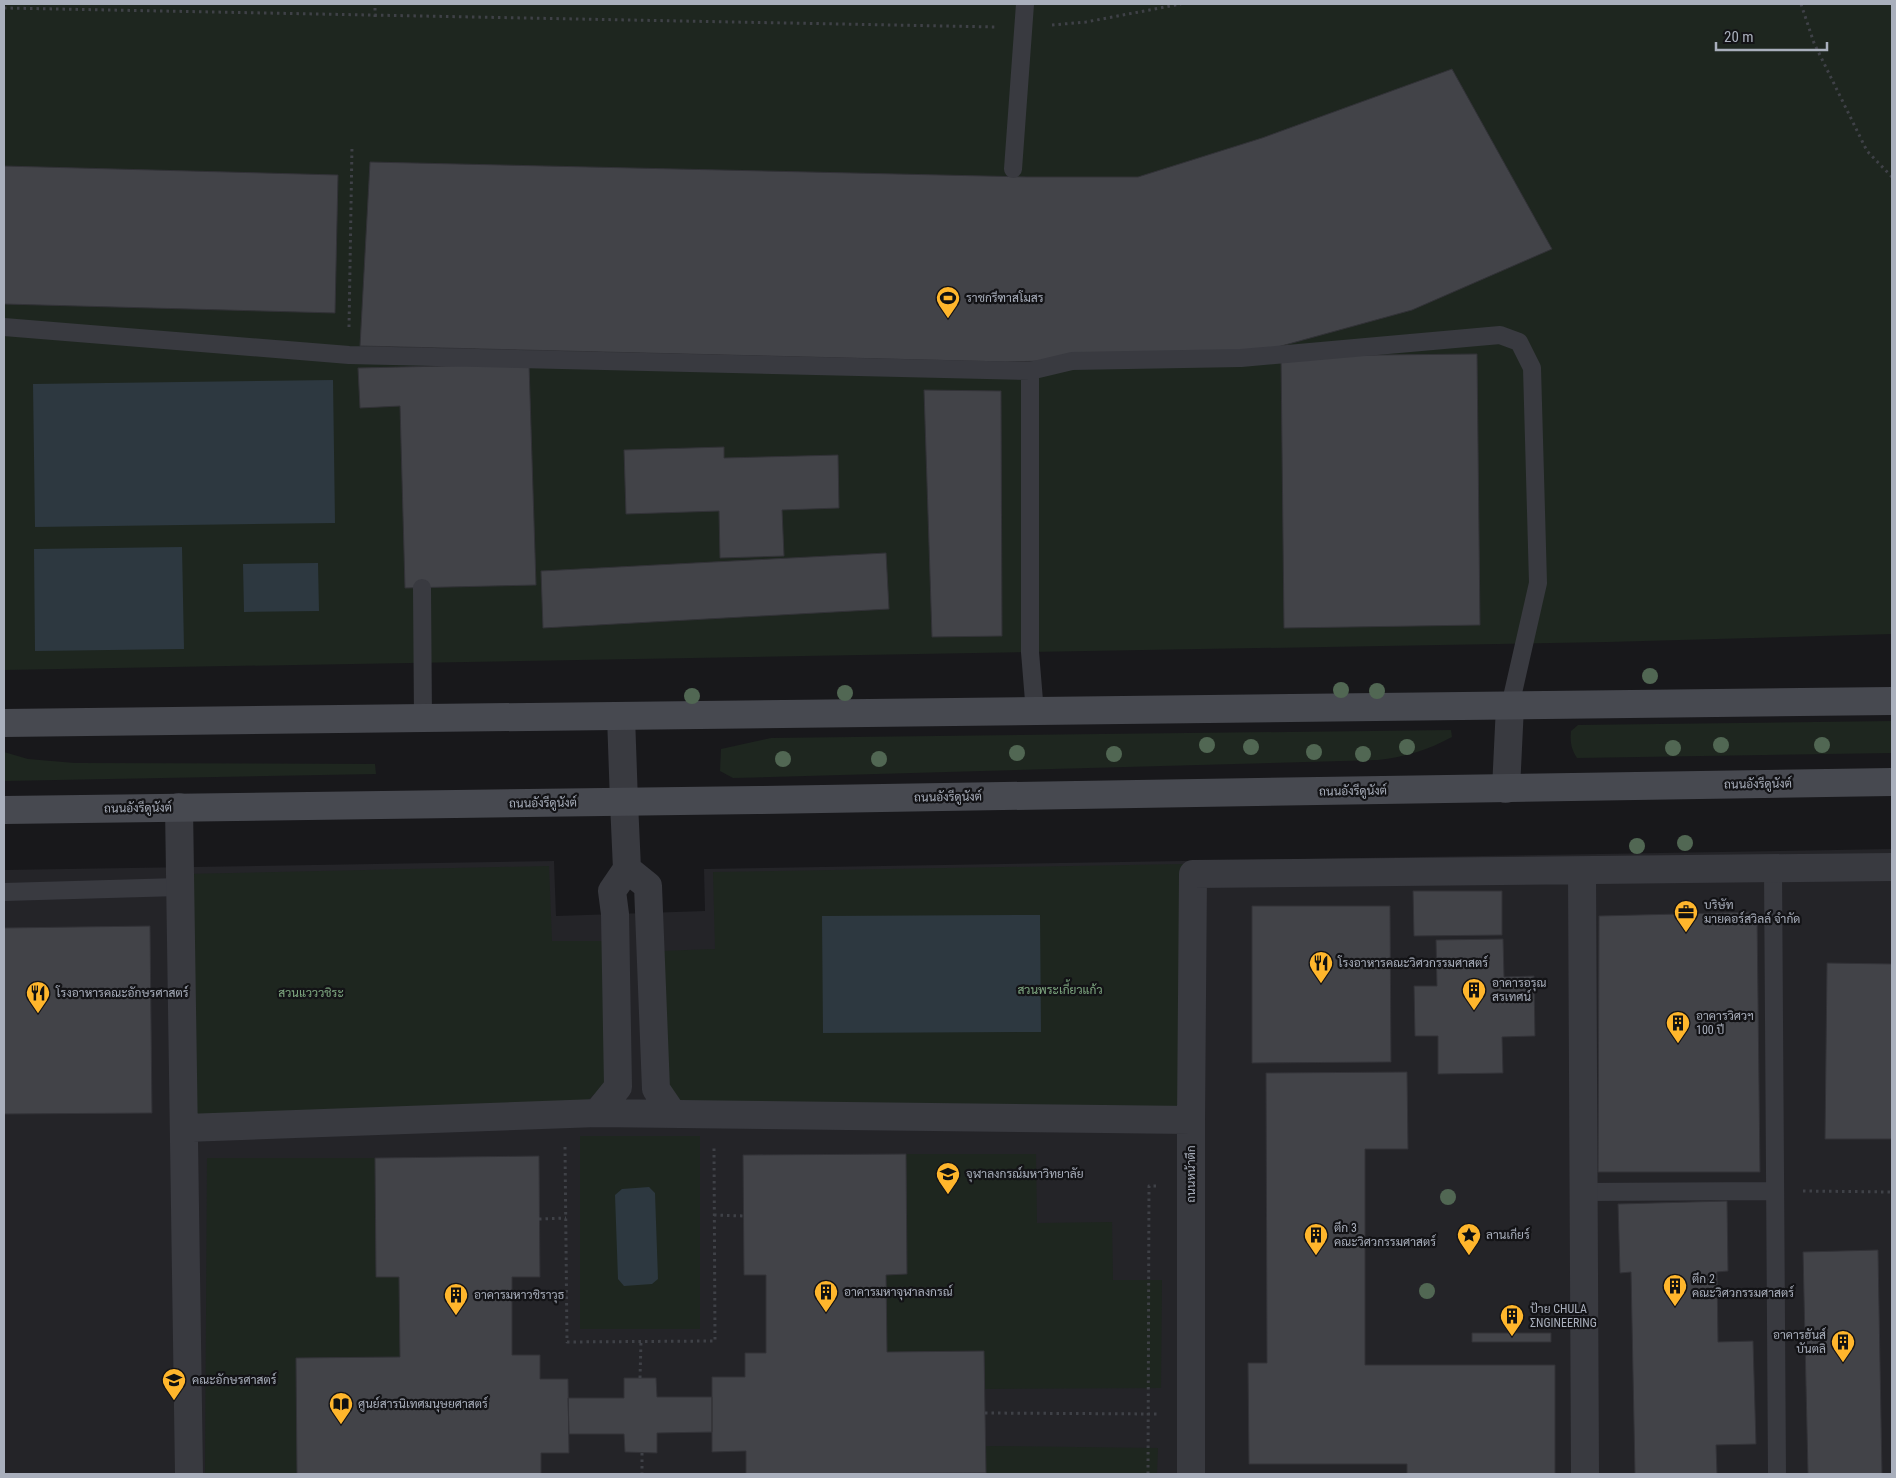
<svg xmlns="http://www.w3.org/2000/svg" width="1896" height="1478" font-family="'Roboto Condensed',Sarabun,sans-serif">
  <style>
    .built { fill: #242428 }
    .green { fill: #1e261f }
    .water { fill: #2d3840 }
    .building { fill: #424348; stroke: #323237 }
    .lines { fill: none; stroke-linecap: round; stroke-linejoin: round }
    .path { stroke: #3f4147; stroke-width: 3; stroke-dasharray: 2.5 4; stroke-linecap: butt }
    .service { stroke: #393a40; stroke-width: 18 }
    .minor { stroke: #393a40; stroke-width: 28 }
    .tertiary { stroke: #393a40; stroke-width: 28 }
    .secondary { stroke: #474950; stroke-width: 28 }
    .tree { fill: #516753 }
    .labels { text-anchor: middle; stroke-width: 4.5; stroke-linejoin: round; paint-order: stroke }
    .poi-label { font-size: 12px; fill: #a9afbc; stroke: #131316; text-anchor: start }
    .street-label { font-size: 12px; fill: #a9afbc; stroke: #131316 }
    .park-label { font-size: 12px; fill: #7fa881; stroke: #131316 }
  </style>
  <rect width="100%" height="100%" fill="#18181b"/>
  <!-- built -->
  <path class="built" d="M1892,849V1474H4V870L554,861L556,916L705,911L704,869Z"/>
  <!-- green -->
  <path class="green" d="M4,4H1892V634L1608,642L4,670Z
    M1892,721V753L1577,758C1571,749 1570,742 1571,731L1578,725Z
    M1451,730L1452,737C1428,750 1405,757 1378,760L733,778L720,771L721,749L771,738Z
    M4,752L28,759L75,763L375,764L376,774L4,781Z
    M1186,864L1181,1115L675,1108L664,1088L660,951L715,949L713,872Z
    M549,866L552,941H610L608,1082L580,1107L191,1119L184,874Z
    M580,1136H700V1329H580Z
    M906,1154H1036L1037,1223L1112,1222L1113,1280H1162L1161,1388L985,1389L984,1351L887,1352L886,1275L907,1274Z
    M207,1158H375L376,1276L399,1277L400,1357L296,1358L297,1474H205Z
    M986,1446L1158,1448L1157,1474H888L986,1473Z"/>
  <!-- water -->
  <path class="water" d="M333,380L335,523L35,527L33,384Z
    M182,547L184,649L35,651L34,549Z
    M318,563L319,611L244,612L243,564Z
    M1040,915L1041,1032L823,1033L822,916Z
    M649,1187L655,1193L658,1279L652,1284L624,1286L618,1279L615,1195L622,1189Z"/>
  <!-- building -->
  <path class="building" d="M1452,69L1552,249L1412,310L1245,356L1005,362L360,346L370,162L1028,177H1138L1262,138Z
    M4,166L338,175L335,313L4,304Z
    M1477,354L1480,625L1284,628L1281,356Z
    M529,364L536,585L405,588L400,406L360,408L358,368Z
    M924,390L1001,391L1002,636L932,637Z
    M724,447V458L838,455L839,508L782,510L784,556L720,558L719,511L626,514L624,450Z
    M886,553L889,609L543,628L541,571Z
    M1413,891H1502V935L1414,936Z
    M1252,906H1390L1391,1062L1252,1063Z
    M1757,912L1760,1172H1598L1599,916Z
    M150,926L152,1113L4,1114V928Z
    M1503,939L1504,977L1534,976L1535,1036L1502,1037L1503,1073L1438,1074V1036H1415L1414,986H1437L1436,940Z
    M1827,963L1892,964V1139H1825Z
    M1407,1072L1408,1149H1365V1365H1555V1474H1407V1464H1249L1248,1363H1267L1266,1073Z
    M906,1154L907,1274L886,1275L887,1352L984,1351L986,1473L746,1474V1451L712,1452V1377H745V1353H766V1275H744L743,1155Z
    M539,1156L540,1277H512V1355H540V1379H568L569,1453H541V1474H297L296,1358L400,1357L399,1277H376L375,1158Z
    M1727,1201L1728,1271L1717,1272L1718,1342L1753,1341L1756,1444L1716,1445L1717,1474H1635L1631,1272L1620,1273L1618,1204Z
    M1878,1250L1882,1474H1808L1803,1252Z
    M1472,1333H1551V1342H1472Z
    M624,1378H656L657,1397H712V1432L657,1433V1453L625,1452L624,1434H569L568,1398H624Z"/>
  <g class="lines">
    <!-- path -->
    <path class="path" d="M1801,4L1814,43L1867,151L1892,177
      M4,8L995,27
      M375,17V4
      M1052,25L1086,22L1181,4
      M349,327L352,146
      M565,1147L567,1342L715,1341L714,1148
      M1803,1191L1892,1192
      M714,1215L744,1216
      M539,1219L566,1218
      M640,1378L641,1341
      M985,1413L1157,1414
      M642,1453V1474
      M1148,1474L1149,1186H1159"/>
    <!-- service -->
    <path class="service" d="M1013,169L1025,4
      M4,327L349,355L1030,371L1072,361L1241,358L1500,335L1519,342L1532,368L1538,583L1510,706
      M1030,371V652L1035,713
      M422,588L423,719
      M1773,869L1777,1474
      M4,892L179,887
      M1584,1192L1775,1191"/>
    <!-- minor -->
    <path class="minor" d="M179,807L189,1474
      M627,869L648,886L656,1089L673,1114
      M1582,872L1585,1474
      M597,1113L618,1087L615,914L612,891L627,869L624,802
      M184,1129L185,1128L597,1113L1191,1120
      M1191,1474V1120L1193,874L1892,867"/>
    <!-- tertiary -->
    <path class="tertiary" d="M621,716L624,802
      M1506,789L1510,706"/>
    <!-- secondary -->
    <path class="secondary" d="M4,723L1892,701
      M4,810L758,800L1892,782"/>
  </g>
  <!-- trees -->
  <g class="tree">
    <circle cx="1650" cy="676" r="8"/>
    <circle cx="1341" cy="690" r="8"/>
    <circle cx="1377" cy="691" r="8"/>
    <circle cx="845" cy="693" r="8"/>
    <circle cx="692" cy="696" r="8"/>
    <circle cx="1207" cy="745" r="8"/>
    <circle cx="1721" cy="745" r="8"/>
    <circle cx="1822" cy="745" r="8"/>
    <circle cx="1251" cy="747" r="8"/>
    <circle cx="1407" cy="747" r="8"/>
    <circle cx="1673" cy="748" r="8"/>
    <circle cx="1314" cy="752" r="8"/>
    <circle cx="1017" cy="753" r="8"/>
    <circle cx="1114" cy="754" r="8"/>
    <circle cx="1363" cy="754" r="8"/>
    <circle cx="783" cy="759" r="8"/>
    <circle cx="879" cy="759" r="8"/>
    <circle cx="1685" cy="843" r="8"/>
    <circle cx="1637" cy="846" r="8"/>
    <circle cx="1448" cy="1197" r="8"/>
    <circle cx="1427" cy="1291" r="8"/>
  </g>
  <!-- icons -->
  <defs>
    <g id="stadium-pin" transform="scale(1.25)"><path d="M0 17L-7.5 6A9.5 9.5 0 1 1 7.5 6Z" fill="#ffb62c" stroke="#131316"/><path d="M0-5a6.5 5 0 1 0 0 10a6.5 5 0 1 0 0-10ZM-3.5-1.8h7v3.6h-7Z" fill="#111"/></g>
    <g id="office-pin" transform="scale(1.25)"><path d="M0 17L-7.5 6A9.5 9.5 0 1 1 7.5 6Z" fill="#ffb62c" stroke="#131316"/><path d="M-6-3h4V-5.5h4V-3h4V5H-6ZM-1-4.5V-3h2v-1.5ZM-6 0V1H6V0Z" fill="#111"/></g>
    <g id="restaurant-pin" transform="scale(1.25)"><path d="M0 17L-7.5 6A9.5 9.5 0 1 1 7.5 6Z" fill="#ffb62c" stroke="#131316"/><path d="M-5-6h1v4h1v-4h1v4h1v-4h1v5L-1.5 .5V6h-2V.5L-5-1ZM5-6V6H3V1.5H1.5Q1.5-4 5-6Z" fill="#111"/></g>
    <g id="building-pin" transform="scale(1.25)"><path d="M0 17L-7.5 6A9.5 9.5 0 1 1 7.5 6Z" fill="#ffb62c" stroke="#131316"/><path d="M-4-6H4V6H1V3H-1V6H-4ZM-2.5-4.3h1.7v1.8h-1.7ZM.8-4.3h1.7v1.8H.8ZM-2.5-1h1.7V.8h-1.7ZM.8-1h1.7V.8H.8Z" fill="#111"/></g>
    <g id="university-pin" transform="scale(1.25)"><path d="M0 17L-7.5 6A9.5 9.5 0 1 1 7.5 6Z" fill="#ffb62c" stroke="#131316"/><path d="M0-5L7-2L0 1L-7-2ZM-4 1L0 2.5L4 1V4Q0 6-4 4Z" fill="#111"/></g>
    <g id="sight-pin" transform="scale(1.25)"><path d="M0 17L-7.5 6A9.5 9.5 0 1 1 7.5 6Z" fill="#ffb62c" stroke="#131316"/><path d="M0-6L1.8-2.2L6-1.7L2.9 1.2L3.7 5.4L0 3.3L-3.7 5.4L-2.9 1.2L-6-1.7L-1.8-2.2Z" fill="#111"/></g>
    <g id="library-pin" transform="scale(1.25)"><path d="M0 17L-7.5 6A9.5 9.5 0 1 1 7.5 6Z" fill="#ffb62c" stroke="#131316"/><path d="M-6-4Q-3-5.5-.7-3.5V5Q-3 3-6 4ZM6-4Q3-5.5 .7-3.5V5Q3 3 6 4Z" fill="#111"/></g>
  </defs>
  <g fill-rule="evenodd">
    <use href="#stadium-pin" x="948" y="298"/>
    <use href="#office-pin" x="1686" y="912"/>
    <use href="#restaurant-pin" x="1321" y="963"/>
    <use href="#building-pin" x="1474" y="990"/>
    <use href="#restaurant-pin" x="38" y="993"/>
    <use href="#building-pin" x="1678" y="1023"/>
    <use href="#university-pin" x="948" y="1174"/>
    <use href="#building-pin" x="1316" y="1235"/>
    <use href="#sight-pin" x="1469" y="1235"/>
    <use href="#building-pin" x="1675" y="1286"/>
    <use href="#building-pin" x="826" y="1292"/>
    <use href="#building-pin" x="456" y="1295"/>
    <use href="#building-pin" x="1512" y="1316"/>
    <use href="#building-pin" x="1843" y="1342"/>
    <use href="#university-pin" x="174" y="1380"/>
    <use href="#library-pin" x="341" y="1404"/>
  </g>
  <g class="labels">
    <!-- poi labels -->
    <g class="poi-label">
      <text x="966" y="302">ราชกรีฑาสโมสร</text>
      <text x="1704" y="909">บริษัท<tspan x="1704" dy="14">มายคอร์สวิลล์ จำกัด</tspan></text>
      <text x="1338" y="967">โรงอาหารคณะวิศวกรรมศาสตร์</text>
      <text x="1492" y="987">อาคารอรุณ<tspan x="1492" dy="14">สรเทศน์</tspan></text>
      <text x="56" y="997">โรงอาหารคณะอักษรศาสตร์</text>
      <text x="1696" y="1020">อาคารวิศวฯ<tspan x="1696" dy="14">100 ปี</tspan></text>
      <text x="966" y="1178">จุฬาลงกรณ์มหาวิทยาลัย</text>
      <text x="1334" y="1232">ตึก 3<tspan x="1334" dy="14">คณะวิศวกรรมศาสตร์</tspan></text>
      <text x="1486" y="1239">ลานเกียร์</text>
      <text x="1692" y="1283">ตึก 2<tspan x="1692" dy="14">คณะวิศวกรรมศาสตร์</tspan></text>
      <text x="844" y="1296">อาคารมหาจุฬาลงกรณ์</text>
      <text x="474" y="1299">อาคารมหาวชิราวุธ</text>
      <text x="1530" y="1313">ป้าย CHULA<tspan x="1530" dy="14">ΣNGINEERING</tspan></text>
      <text x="1826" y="1339" text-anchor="end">อาคารฮันส์<tspan x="1826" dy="14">บันตลิ</tspan></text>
      <text x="192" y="1384">คณะอักษรศาสตร์</text>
      <text x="358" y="1408">ศูนย์สารนิเทศมนุษยศาสตร์</text>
    </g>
    <!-- street labels -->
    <g class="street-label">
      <text transform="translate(1758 784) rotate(-1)" y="4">ถนนอังรีดูนังต์</text>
      <text transform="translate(1353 791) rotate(-1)" y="4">ถนนอังรีดูนังต์</text>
      <text transform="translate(948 797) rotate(-1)" y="4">ถนนอังรีดูนังต์</text>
      <text transform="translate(543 803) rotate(-1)" y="4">ถนนอังรีดูนังต์</text>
      <text transform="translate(138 808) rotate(-1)" y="4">ถนนอังรีดูนังต์</text>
      <text transform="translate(1191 1174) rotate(-90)" y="4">ถนนหน้าตึก</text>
    </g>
    <!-- park labels -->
    <g class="park-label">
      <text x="1060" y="994">สวนพระเกี้ยวแก้ว</text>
      <text x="311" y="997">สวนแวววชิระ</text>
    </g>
  </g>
  <!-- border -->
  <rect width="1896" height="1478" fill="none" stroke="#a9afbc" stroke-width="10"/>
  <!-- scale -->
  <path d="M1716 42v8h111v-8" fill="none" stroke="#a9afbc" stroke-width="2.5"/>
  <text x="1724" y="42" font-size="15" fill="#a9afbc" stroke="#131316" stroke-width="4" paint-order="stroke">20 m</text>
</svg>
